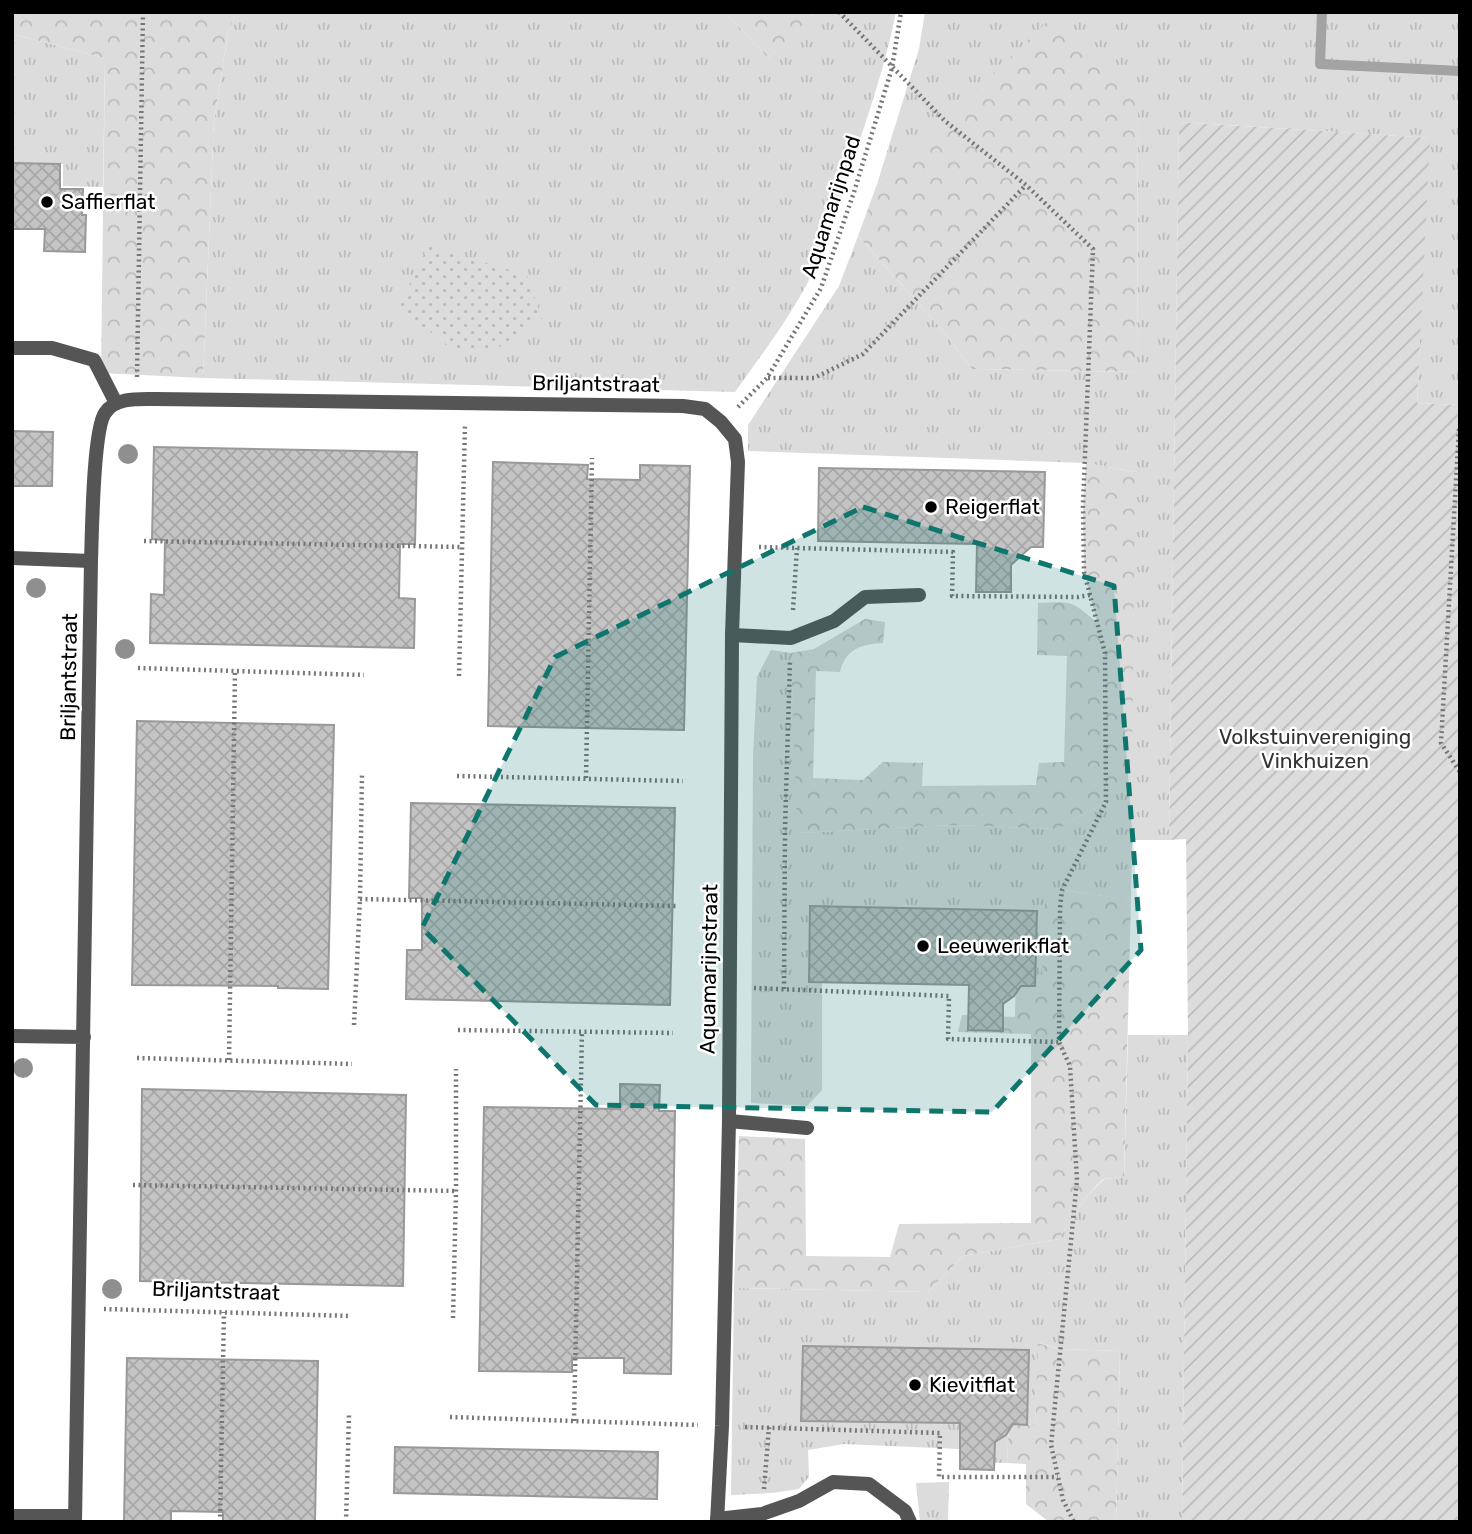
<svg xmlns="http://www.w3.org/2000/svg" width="1472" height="1534" font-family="Rubik,sans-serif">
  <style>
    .grass { fill: url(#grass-tufts) }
    .forest { fill: url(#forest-crowns) }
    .park { fill: url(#park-dots) }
    .garden { fill: url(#garden-furrows) }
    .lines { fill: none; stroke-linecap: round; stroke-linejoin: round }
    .stream { stroke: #a3a3a3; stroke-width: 10 }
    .building { fill: url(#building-cross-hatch); stroke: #999; stroke-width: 2 }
    .path { stroke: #777; stroke-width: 4.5; stroke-dasharray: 2 3.5; stroke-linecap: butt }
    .lane { stroke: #555; stroke-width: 14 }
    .street { stroke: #555; stroke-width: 14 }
    .tree { fill: #8f8f8f }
    .marked { fill: #0f766e; fill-opacity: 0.2; stroke: #0f766e; stroke-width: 5; stroke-dasharray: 14 9; stroke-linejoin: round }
    .poi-dot { fill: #000; stroke: #fff; stroke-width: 2.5 }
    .labels { text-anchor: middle; stroke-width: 5; stroke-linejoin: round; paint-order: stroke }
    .poi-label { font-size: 21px; fill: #000; stroke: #fff; text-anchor: start }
    .street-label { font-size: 21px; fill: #000; stroke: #fff }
    .park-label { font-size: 21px; fill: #333; stroke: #fff }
  </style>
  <defs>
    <pattern id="grass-tufts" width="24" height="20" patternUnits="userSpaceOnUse" patternTransform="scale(1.75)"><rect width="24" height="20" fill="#dcdcdc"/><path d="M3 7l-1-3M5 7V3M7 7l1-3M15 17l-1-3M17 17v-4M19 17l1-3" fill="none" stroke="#bbb"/></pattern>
    <pattern id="forest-crowns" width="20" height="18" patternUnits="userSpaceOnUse" patternTransform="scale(1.75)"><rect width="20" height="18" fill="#dcdcdc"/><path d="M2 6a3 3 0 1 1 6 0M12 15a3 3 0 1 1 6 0" fill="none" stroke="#bbb"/></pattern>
    <pattern id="park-dots" width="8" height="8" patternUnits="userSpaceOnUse" patternTransform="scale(1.75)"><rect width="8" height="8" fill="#dcdcdc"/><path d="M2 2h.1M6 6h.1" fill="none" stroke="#bbb" stroke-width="1.8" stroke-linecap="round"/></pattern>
    <pattern id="garden-furrows" width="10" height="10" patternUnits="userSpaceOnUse" patternTransform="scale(1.75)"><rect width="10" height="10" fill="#dcdcdc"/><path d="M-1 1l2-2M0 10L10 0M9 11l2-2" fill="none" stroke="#bbb"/></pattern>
    <pattern id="building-cross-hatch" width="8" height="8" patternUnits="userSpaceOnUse" patternTransform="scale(1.75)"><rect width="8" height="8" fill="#c4c4c4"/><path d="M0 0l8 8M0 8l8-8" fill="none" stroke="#a7a7a7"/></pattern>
  </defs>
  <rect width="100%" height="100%" fill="#fff"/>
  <!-- grass -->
  <path class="grass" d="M236,12H725L768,58L813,15L810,12H896C886,63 869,112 853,161C841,199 829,241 811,276C790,318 762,354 735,392L203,378L214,120L228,33Z
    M925,12H1460V405L1417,403L1429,138L1179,122L1169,840H1132L1131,900L1062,890L1042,978H822V1090L807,1106L751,1103L753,757L757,677L771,650L791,653L798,833L953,825L1058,829L1106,802L1135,472L1086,463L748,451V425L839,286L858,236L939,326L972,369L1137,372L1138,104L945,121L877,184L919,49Z
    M12,34L105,58L103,187L63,186V164L12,163Z
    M1128,1035H1188L1182,1522H1116L1120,1351L1060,1349L1039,1343L1035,1425L1009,1424L1007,1463L959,1462V1449L844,1444L808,1450L809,1477L799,1489L772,1493L731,1495L734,1288L928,1292L963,1256L1059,1239L1086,1197L1104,1179L1124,1177Z
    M949,1482L948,1522H920L916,1483Z"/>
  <!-- forest -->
  <path class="forest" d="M12,12H236L228,33L214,120L203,378L101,373L105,58L12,34Z
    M725,12H810L813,16L768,58Z
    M1047,22L1138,104L1137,372L972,369L939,326L858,236L877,184Z
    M1086,463L1135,472L1132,758L1106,802L1058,829L953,825L797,833L791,653L814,649L865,619L885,622L883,643C862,644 845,649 840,672L816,671L813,778L863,780L883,762L923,763L922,786L1036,785L1039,763L1064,762L1067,656L1037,655L1038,603C1075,601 1070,601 1097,622L1084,572L1083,506Z
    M1062,890L1131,900L1124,1177L1103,1179L1086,1197L1059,1239L963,1256L928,1292L734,1288L739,1136L805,1139L806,1256L890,1257L899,1224L1031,1223V1034L958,1032L962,1015L1015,1017L1016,977L1042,978L1045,901Z
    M1038,1343L1060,1349L1120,1351L1116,1522H1049L1026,1504V1464L1007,1463L1009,1424L1035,1425Z"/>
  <!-- park -->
  <path class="park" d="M428,246L527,275L542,319L492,352H457L398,308Z"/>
  <!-- garden -->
  <path class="garden" d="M1179,122L1430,138L1417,403L1460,405V1522H1182L1188,1035L1186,839L1169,840Z"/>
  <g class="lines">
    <!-- stream -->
    <path class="stream" d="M1322,12L1320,64L1460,71"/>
  </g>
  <!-- building -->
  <path class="building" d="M12,163L60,164V189H83L82,215H86L85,252L44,251L45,229H12Z
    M12,431L53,432L52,486H12Z
    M154,447L417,452L415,544H400L399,598L415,599L414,648L150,643L151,594L164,595L165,540L152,539Z
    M493,462L588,465L587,479L640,480V465L690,466L684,730L488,726Z
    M819,468L1045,472L1043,547H1031L1011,565V592H976L977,544L818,541Z
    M137,721L334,725L328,989L278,988V986L132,985Z
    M411,803L675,808L670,1005L406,999L407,950H422V898H409Z
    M810,906L1037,911L1035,986H1021L1014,996L1003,1004V1031L968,1030L969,985L809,982Z
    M620,1084L660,1085L659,1111H675L671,1374L624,1373V1358H572V1372L479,1371L484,1107L620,1109Z
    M142,1089L406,1095L403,1286L140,1281Z
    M803,1346L1029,1350L1027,1425L1013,1424L1006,1435L995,1442L994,1470L960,1469V1423L801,1421Z
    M127,1358L318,1361L315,1522H223V1512L171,1511V1522H124Z
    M395,1447L658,1452L657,1499L394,1493Z"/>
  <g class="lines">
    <!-- path -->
    <path class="path" d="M839,12L945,121L1026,185L1093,249L1083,506L1084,572L1105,653L1106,802L1062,890L1060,908L1059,1042L1070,1066L1077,1180L1051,1445L1063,1500L1074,1522
      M137,377L143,12
      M768,378H814L863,354L1026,185
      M738,407L767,378L821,288L854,192L892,68L901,12
      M1459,429L1441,743L1460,772
      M144,541L462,547
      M759,547L953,552L952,596L1078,597L1090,595
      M793,610L797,548
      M138,668L364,675
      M459,676L465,425
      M457,776L683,781
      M586,778L592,458
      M360,899L678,906
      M754,988L949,996L948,1039L1059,1042
      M784,989L785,828L790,661
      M354,1025L360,899L362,774
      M458,1030L673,1033
      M137,1058L352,1064
      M229,1060L235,671
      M133,1185L456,1191
      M104,1309L351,1316
      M453,1318L456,1191V1069
      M450,1417L698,1425
      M574,1421L582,1031
      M745,1427L940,1433L939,1477H1058
      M764,1489L769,1427
      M220,1522L224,1312
      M346,1522L349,1415"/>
    <!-- lane -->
    <path class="lane" d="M12,348H52L94,360L116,403
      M732,635L791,638L834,621L865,597L919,595
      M729,1121L807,1128
      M717,1519L762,1514L799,1501L833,1482L869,1484L905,1511L910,1522"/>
    <!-- street -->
    <path class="street" d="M12,558L91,561
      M12,1036L84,1037
      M12,1516H75
      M75,1522L91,561C92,534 93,430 105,413C115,397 139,399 156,399L683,406L705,409L721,422L735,439L738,462L732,635L729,1121L722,1426L717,1522"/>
  </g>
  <!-- trees -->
  <g class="tree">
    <circle cx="128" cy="454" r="10"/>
    <circle cx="36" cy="588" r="10"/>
    <circle cx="125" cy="649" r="10"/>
    <circle cx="23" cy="1068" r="10"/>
    <circle cx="112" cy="1289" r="10"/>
  </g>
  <!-- marked area -->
  <path class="marked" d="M863,507L1114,586L1141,950L992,1112L596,1105L422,928L555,657Z"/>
  <!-- markers -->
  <g class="poi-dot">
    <circle cx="47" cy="202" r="7"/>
    <circle cx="931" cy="507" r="7"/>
    <circle cx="923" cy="946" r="7"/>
    <circle cx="915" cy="1385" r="7"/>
  </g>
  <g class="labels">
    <!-- poi labels -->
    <g class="poi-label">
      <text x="61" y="209">Saffierflat</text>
      <text x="945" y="514">Reigerflat</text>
      <text x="937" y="953">Leeuwerikflat</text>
      <text x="929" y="1392">Kievitflat</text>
    </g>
    <!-- street labels -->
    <g class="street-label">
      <text transform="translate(831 207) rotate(-72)" y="7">Aquamarijnpad</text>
      <text transform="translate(596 384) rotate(1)" y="7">Briljantstraat</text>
      <text transform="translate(69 677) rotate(-89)" y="7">Briljantstraat</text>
      <text transform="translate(709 969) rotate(-89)" y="7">Aquamarijnstraat</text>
      <text transform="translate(216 1291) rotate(2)" y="7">Briljantstraat</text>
    </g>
    <!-- park labels -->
    <g class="park-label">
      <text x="1315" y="744">Volkstuinvereniging<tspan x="1315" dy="24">Vinkhuizen</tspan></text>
    </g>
  </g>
  <!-- border -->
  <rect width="1472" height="1534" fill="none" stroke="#000000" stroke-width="28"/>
</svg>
